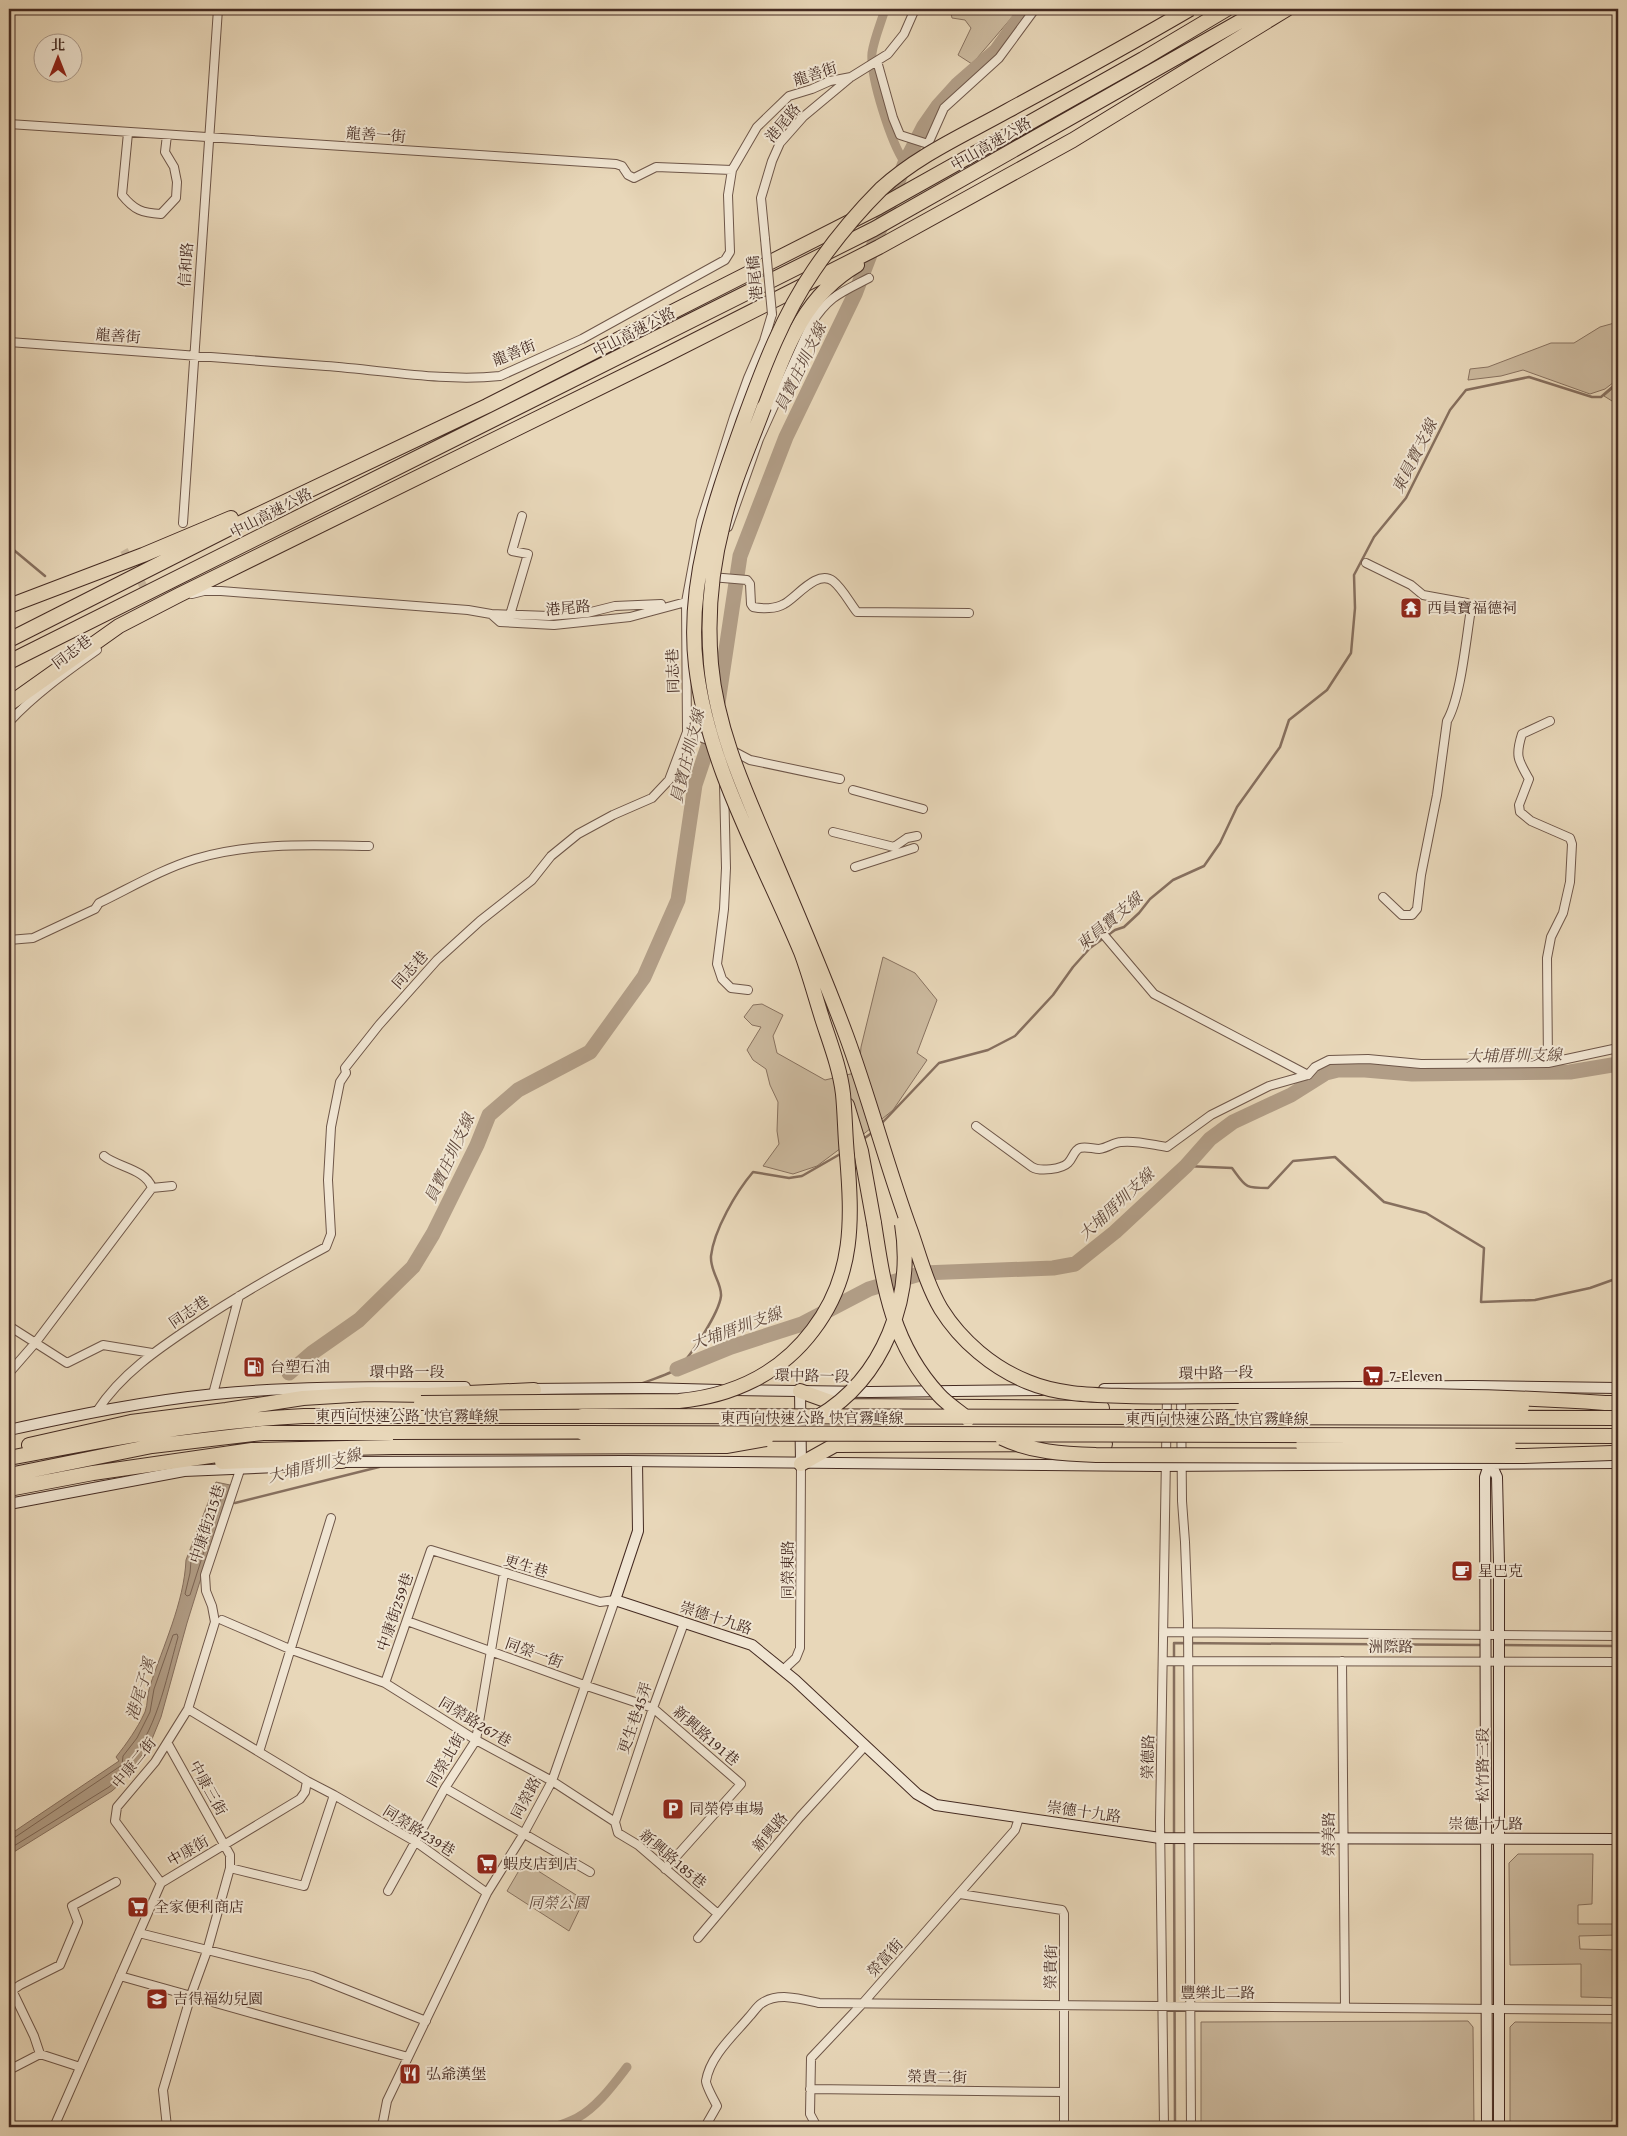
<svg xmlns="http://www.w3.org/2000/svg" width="1627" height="2136" font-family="'Gentium Book Plus','Noto Serif TC',serif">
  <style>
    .green { fill: #ccba9f; stroke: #887260 }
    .water { fill: #b19d86; stroke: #866f5e }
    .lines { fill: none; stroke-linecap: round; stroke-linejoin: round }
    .shore { stroke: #7b6454; stroke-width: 1 }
    .stream { stroke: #866f5e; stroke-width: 2.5 }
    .canal { stroke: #b19d86; stroke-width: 9 }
    .river { stroke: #b19d86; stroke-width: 15 }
    .street-tunnel { stroke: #c7b59b; stroke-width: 8; stroke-dasharray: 8 4; stroke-linecap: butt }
    .street-casing { stroke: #6e5648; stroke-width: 10 }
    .secondary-casing { stroke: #452b22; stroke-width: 12 }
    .highway-casing { stroke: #452b22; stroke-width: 16 }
    .street { stroke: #f0e5d2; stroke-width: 8 }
    .secondary { stroke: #f0e5d2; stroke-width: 10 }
    .highway { stroke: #e8d7b9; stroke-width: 14 }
    .street-bridge-casing { stroke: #6e5648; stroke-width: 10; stroke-linecap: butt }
    .highway-bridge-casing { stroke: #452b22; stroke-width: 16; stroke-linecap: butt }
    .street-bridge { stroke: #f0e5d2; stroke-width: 8 }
    .highway-bridge { stroke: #e8d7b9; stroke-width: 14 }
    .labels { text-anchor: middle; stroke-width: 4; stroke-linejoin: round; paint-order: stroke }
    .street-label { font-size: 15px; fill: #452b22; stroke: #f0e5d2 }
    .poi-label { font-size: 15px; fill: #452b22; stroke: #f0e5d2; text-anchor: start }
    .park-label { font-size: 15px; font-style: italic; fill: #60483b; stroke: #f0e5d2 }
    .water-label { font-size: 16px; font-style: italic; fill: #60483b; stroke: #f0e5d2 }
  </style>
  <rect width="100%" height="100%" fill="#e8d7b9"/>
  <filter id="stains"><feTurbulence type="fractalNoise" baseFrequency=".004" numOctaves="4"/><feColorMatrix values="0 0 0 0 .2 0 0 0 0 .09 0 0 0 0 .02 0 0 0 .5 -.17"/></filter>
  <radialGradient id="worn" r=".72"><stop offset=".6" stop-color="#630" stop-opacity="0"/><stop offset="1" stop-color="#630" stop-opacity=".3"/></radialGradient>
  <!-- green -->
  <path class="green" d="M950,9H1019L972,64L958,55L971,28L965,20L952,18Z
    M1618,322V379L1605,389L1590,394L1523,370L1501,376L1468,380L1470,369L1488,367L1551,343H1574L1600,327Z
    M1618,384V401H1612L1604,396Z
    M883,957L915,973L937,1000L917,1053L927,1060L893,1110L860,1137L845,1145L817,1166L793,1174L763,1166L779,1144L777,1131L778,1102L770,1085L766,1069L753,1060L747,1050L761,1027L752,1025L744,1017L753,1005L762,1004L783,1015L773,1036L777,1053L825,1080L859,1072L861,1047Z
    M1518,1854H1593L1592,1904L1578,1905V1924H1618V1935L1579,1936L1580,1949L1618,1950V1998L1581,1997V1964L1510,1965L1509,1863Z
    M524,1862L584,1900L569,1931L507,1891Z
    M1468,2021L1473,2027L1474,2127H1201V2022Z
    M1515,2022L1618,2023V2127H1510V2027Z"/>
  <!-- water -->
  <path class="water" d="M216,1482L230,1485L187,1623L161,1717L152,1739L139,1760L125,1775L123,1781L112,1791L9,1855V1835L119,1761L116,1757C127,1743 137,1729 145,1712C148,1704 147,1694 150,1686C163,1646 184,1603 186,1560Z"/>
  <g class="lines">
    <!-- shore -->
    <path class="shore" d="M221,1489L223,1492L190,1595L187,1596L185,1594L190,1573L191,1561L218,1490Z
      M9,1839L14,1838L122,1765L123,1756L137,1738L150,1712L154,1689L173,1635L177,1634L178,1637C165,1683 157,1731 125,1767C119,1774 118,1780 109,1787L9,1849"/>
    <!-- stream -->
    <path class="stream" d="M9,546L45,576
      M881,1124L939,1063L988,1050L1015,1036L1053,995L1073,967L1090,948L1115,930L1124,927L1139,913L1150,899L1173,880L1204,866L1220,843L1237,807L1280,747L1289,720L1327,690L1351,653L1355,608L1354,575L1374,537L1406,498L1450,410L1466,390L1529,377L1592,397H1601L1618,382
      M862,1140L873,1132
      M1186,1166L1232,1168C1246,1187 1244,1188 1268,1188L1293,1161L1335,1157L1384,1202L1426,1213L1484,1248L1481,1302L1535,1300L1590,1288L1618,1278
      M640,1384C650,1380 671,1374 678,1368C691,1356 719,1313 721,1296C722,1283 710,1272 711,1256C714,1230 736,1192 753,1172L789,1178L802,1176L842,1153
      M235,1503L379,1467
      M1501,1645L1618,1646
      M1174,1836V1643L1483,1645
      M1174,1841L1175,2127"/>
    <!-- canal -->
    <path class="canal" d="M885,9C881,23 874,39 872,53C870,77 891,143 905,163
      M554,2127C562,2124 570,2122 577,2118C597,2107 613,2085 627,2067"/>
    <!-- river -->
    <path class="river" d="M718,703L740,556L786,437L855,294L905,163L924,126L938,106L957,85L996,51L1026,9
      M677,1369L731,1347L802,1324L869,1289L923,1273L1053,1268L1075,1264L1115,1232L1186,1166L1210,1139L1233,1122L1291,1095L1326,1073L1338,1070H1365L1412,1074L1570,1072L1618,1064
      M289,1373L312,1353L359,1320L413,1267L433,1234L477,1145L489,1115L518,1090L590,1052L644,977L678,900L695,785L713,731"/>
    <!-- street-tunnel -->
    <path class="street-tunnel" d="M124,550L156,610"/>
    <!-- street casing -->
    <g class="street-casing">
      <path id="street" d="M877,61L893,118L900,135L928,144L944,108L999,58L1035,9
        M9,124L616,164L622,166L628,175L634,178L656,167L732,170
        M128,133L122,195C134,210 142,213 161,214L176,198L177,182L174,167L165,152L167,135
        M765,239L761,198L772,161L780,143L803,117L851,77L888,54L904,34L915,9
        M9,342C115,350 220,357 326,366C383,370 443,382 500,376L582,339L725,260L730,252L728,195L732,170L757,127L789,96L812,89L830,81L851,77
        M183,523L218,9
        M728,527L759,439L811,324C829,296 840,293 869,278
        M1366,563L1411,585L1423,595L1467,603L1471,609C1466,639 1461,697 1447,721L1437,795L1421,875L1417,909L1412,915H1402L1383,897
        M711,577L747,580L750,584L751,604L753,607C762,609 776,609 784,604C796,598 817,569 833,581C842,588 850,603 857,612L969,613
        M192,594L204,591H221L468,610L491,614L500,622L554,625L630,617L686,602
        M491,614L549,616L587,613L615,606L661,604
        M510,615L528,554L512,551L522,516
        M9,722C34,695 66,672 97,650
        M687,732L713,742
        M731,750L750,760L840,779
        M724,784L726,868L724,909L717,964L722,979L731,988L748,990
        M853,790L923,809
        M833,832L894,847L907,838L917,836
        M855,867L914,848
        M1101,930L1104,935L1154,994L1308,1075
        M9,940L33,938L95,909L99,903C130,888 162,869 195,859C252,842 311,845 369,846
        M1548,1063L1547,958L1551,937L1563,913L1570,882L1572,844L1570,838L1531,821L1520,812L1519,805L1529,779C1518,760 1515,756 1522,734L1550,721
        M1308,1075L1315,1067L1329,1060L1368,1059L1421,1064L1548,1063L1618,1048
        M976,1126L1032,1167C1040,1172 1062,1169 1068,1163C1073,1158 1074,1150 1080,1148C1086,1146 1093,1149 1099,1149C1108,1148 1114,1142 1121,1142C1136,1140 1153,1145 1167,1147L1211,1115L1269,1086L1308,1075
        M104,1156C117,1167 146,1169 152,1188L172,1186
        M9,1326L67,1363L103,1345L152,1353
        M9,1373L36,1342L152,1188
        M213,1394L239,1296
        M1181,1395L1182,1501L1185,1542L1188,1621L1191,2127
        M97,1411C121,1374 158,1349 194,1325C237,1296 281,1271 326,1247L331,1234L328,1180L331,1127L340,1082L346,1073L345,1068L379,1025L437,960L480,921L532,880L551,856L578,834L613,815L652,798L669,780L687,732L686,602L701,521L734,417L748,378L764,341L772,314
        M222,1620L292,1650L385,1683L476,1740L552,1781L615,1822
        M407,1621L584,1685L653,1708L741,1784L665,1869
        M1163,1632L1618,1636
        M1163,1661L1618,1662
        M1342,1661L1345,2007
        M783,1670L796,1658L800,1648L801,1464
        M188,1709L259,1752
        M445,1788L590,1872
        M334,1795L416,1842L487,1893
        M615,1822L653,1708L684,1623
        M615,1822L618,1833L638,1845L718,1914
        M230,1868L304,1886L334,1795L307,1781
        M161,1883L115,1821L117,1807L155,1762L188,1709L215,1622L212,1606L206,1591L205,1575L240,1470
        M388,1891L445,1788L476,1740L504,1573
        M960,1894L1062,1910L1064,1914V2127
        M139,1933L312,1976L426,2021
        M698,1938L800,1817L865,1746
        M120,1976L408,2057
        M9,1984L34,2036L40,2054
        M13,1990L20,1985L60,1965L78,1922L72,1906L116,1882
        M9,2070L40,2054L80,2067
        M810,2089L1064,2092
        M54,2127L161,1883L300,1799L305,1792L307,1781L259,1752L331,1518
        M167,2127L163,2090L191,1995L207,1951L230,1868V1855L168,1744
        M382,2127L387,2101L487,1893L523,1835L552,1781L615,1600L600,1602L431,1550L385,1683
        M705,2127L717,2106C714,2100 706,2086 706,2081C710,2056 734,2035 749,2017C753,2013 757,2006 762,2003C779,1992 801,1999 819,2003L1618,2010
        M817,2127L810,2114L811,2058L863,2003L1015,1830L1019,1818
        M1164,2127L1160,1822L1167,1395"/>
    </g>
    <!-- secondary casing -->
    <g class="secondary-casing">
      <path id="secondary" d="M527,1389L645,1388L720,1390
        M1104,1389L1471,1386L1618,1388
        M734,1390L870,1392L1042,1390
        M800,1391L801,1464
        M9,1430C77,1415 145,1401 215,1394C298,1386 381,1387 465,1387
        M336,1462L625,1461L1157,1466L1618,1463
        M637,1462L638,1531L615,1600L752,1645L795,1680L917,1794L936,1805L1160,1838L1618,1839
        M1491,1464L1497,1477L1499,1563V2127
        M9,1504L184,1471L300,1466
        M1487,2127L1485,1477L1491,1459"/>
    </g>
    <!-- highway casing -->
    <g class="highway-casing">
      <path id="highway" d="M764,407C785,352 802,297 857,265
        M9,606L143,555L231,518
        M9,640L234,526L487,406L879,207L1143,59L1227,9
        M9,662L874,229L1262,9
        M9,704L119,626L179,595L662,357L879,247L1073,140L1287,9
        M847,1105L861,1151L874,1223
        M800,1391L842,1406L1102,1408
        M1605,1403H1618
        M29,1445L131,1422L226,1410L303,1398L368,1394L427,1395L534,1390
        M9,1458C107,1439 203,1421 304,1416H582
        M222,1462L281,1460L342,1461
        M801,1464L835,1445L1105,1444
        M9,1475L152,1446L263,1433H583
        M9,1489L93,1473L252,1450L393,1447"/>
    </g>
    <!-- street -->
    <use href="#street" class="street"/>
    <!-- secondary -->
    <use href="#secondary" class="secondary"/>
    <!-- highway -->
    <use href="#highway" class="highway"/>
    <!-- street-bridge casing -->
    <g class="street-bridge-casing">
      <path id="street-bridge" d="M765,239L772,314"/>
    </g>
    <!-- highway-bridge casing -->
    <g class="highway-bridge-casing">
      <path id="highway-bridge" d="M764,407C750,445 732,484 723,524C711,570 707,617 711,664C717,731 745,791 771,852C797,913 823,973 846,1035C870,1100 887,1167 911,1232C920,1258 927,1285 941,1309C961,1341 993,1368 1028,1382C1059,1395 1093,1395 1126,1396C1162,1397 1197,1396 1233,1396C1357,1396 1482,1394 1605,1403
        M874,1223C884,1288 892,1344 939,1395C947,1404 959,1411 968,1419
        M421,1403L679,1401C732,1396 780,1374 813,1330C855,1275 852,1219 847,1155C845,1135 845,1114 843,1094C840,1068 830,1043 822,1018C815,996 809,973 801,952C762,858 708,767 696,666C686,580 716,499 744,420C763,368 783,315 814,270C833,242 857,213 881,189C918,155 964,135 1007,111C1068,78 1130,44 1190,9
        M1244,1408L1522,1407
        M582,1416L1618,1418
        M818,1417C884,1378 914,1298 902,1224
        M583,1433L1618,1436
        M1002,1438C1031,1452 1064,1454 1096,1455L1523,1456L1612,1453
        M1303,1445L1509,1446
        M393,1447L726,1446L766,1439"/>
    </g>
    <!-- street-bridge -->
    <use href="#street-bridge" class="street-bridge"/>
    <!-- highway-bridge -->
    <use href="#highway-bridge" class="highway-bridge"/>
  </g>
  <!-- icons -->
  <defs>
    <g id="temple-square" transform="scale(1.125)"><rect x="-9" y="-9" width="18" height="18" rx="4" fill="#8f2418" stroke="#f0e5d2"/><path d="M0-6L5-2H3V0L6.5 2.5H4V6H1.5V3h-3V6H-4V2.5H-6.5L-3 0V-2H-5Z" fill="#fff"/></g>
    <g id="fuel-square" transform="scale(1.125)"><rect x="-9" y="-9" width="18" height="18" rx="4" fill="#8f2418" stroke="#f0e5d2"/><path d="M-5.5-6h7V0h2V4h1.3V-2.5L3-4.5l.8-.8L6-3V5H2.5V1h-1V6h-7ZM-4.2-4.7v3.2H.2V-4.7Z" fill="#fff"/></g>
    <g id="supermarket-square" transform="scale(1.125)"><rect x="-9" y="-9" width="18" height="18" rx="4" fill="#8f2418" stroke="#f0e5d2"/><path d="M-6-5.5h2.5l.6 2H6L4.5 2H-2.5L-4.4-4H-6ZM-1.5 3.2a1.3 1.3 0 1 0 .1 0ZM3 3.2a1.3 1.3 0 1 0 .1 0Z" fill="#fff"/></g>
    <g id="cafe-square" transform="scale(1.125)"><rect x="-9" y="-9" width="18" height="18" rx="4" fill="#8f2418" stroke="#f0e5d2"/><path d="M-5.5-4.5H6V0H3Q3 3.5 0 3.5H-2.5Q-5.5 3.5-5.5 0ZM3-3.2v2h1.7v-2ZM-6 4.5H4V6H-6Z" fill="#fff"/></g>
    <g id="parking-square" transform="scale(1.125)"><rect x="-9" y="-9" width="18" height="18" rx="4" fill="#8f2418" stroke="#f0e5d2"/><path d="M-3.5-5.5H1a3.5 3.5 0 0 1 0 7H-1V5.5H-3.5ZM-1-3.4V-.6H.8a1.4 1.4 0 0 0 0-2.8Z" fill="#fff"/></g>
    <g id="school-square" transform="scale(1.125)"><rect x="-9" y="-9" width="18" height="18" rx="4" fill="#8f2418" stroke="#f0e5d2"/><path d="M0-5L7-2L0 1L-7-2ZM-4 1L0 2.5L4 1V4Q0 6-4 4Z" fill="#fff"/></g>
    <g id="restaurant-square" transform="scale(1.125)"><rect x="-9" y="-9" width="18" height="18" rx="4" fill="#8f2418" stroke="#f0e5d2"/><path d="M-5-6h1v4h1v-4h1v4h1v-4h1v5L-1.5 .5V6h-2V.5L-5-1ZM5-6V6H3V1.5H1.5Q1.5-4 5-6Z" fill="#fff"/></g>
  </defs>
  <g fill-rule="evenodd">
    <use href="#temple-square" x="1411" y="608"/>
    <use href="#fuel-square" x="254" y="1367"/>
    <use href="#supermarket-square" x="1373" y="1376"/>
    <use href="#cafe-square" x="1462" y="1571"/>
    <use href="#parking-square" x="673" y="1809"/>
    <use href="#supermarket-square" x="487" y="1864"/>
    <use href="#supermarket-square" x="138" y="1907"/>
    <use href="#school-square" x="157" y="1999"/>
    <use href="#restaurant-square" x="410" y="2074"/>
  </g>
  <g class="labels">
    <!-- street labels -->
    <g class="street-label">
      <text transform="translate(815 74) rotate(-18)" y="5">龍善街</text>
      <text transform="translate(783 123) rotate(-50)" y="5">港尾路</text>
      <text transform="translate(376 135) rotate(4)" y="5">龍善一街</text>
      <text transform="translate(991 144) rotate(-30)" y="5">中山高速公路</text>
      <text transform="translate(186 265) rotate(-86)" y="5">信和路</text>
      <text transform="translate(755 278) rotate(-95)" y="5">港尾橋</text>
      <text transform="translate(634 332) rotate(-27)" y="5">中山高速公路</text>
      <text transform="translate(118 336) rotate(4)" y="5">龍善街</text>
      <text transform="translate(514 353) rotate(-22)" y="5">龍善街</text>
      <text transform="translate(271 513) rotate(-27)" y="5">中山高速公路</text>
      <text transform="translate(568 608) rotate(-5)" y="5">港尾路</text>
      <text transform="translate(72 652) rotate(-37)" y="5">同志巷</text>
      <text transform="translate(673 671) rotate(-92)" y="5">同志巷</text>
      <text transform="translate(410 970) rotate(-48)" y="5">同志巷</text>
      <text transform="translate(189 1312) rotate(-34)" y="5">同志巷</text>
      <text x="407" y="1377">環中路一段</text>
      <text transform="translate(1216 1373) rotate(-1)" y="5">環中路一段</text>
      <text transform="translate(812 1376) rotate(1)" y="5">環中路一段</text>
      <text x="407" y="1421">東西向快速公路 快官霧峰線</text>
      <text x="812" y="1423">東西向快速公路 快官霧峰線</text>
      <text x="1217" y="1424">東西向快速公路 快官霧峰線</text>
      <text transform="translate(207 1524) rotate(-72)" y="5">中康街215巷</text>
      <text transform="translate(526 1566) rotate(17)" y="5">更生巷</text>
      <text transform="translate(788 1570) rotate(-90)" y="5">同榮東路</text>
      <text transform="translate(395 1612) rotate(-71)" y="5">中康街259巷</text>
      <text transform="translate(716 1618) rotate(18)" y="5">崇德十九路</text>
      <text x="1391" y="1652">洲際路</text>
      <text transform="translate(534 1653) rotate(20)" y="5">同榮一街</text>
      <text transform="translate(635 1718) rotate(-71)" y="5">更生巷45弄</text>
      <text transform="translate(475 1722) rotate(31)" y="5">同榮路267巷</text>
      <text transform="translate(706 1736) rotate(41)" y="5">新興路191巷</text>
      <text transform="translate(1148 1757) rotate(-89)" y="5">榮德路</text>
      <text transform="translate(446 1760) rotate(-60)" y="5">同榮北街</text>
      <text transform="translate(134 1763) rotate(-51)" y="5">中康二街</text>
      <text transform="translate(1483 1765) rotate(-90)" y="5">松竹路三段</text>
      <text transform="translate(208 1788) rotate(61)" y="5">中康三街</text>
      <text transform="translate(526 1798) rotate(-62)" y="5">同榮路</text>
      <text transform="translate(1084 1812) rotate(8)" y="5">崇德十九路</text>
      <text x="1486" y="1829">崇德十九路</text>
      <text transform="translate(419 1831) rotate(32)" y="5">同榮路239巷</text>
      <text transform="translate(770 1832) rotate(-50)" y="5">新興路</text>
      <text transform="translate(1329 1834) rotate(-90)" y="5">榮美路</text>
      <text transform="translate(188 1851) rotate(-30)" y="5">中康街</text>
      <text transform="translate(673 1859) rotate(40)" y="5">新興路185巷</text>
      <text transform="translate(885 1958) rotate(-48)" y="5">榮富街</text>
      <text transform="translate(1051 1967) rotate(-89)" y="5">榮貴街</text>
      <text x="1218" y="1998">豐樂北二路</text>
      <text transform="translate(937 2077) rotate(1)" y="5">榮貴二街</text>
    </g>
    <!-- poi labels -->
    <g class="poi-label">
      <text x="1427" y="613">西員寶福德祠</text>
      <text x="270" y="1372">台塑石油</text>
      <text x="1389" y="1381">7-Eleven</text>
      <text x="1478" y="1576">星巴克</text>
      <text x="689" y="1814">同榮停車場</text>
      <text x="503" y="1869">蝦皮店到店</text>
      <text x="154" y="1912">全家便利商店</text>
      <text x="173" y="2004">吉得福幼兒園</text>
      <text x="426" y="2079">弘爺漢堡</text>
    </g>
    <!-- park labels -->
    <g class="park-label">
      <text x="558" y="1908">同榮公園</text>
    </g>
    <!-- water labels -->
    <g class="water-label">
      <text transform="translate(800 367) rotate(-64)" y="6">員寶庄圳支線</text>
      <text transform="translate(1414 456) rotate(-63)" y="6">東員寶支線</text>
      <text transform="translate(687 756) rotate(-76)" y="6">員寶庄圳支線</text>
      <text transform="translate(1109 921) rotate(-40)" y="6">東員寶支線</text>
      <text transform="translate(1514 1055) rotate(-1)" y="6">大埔厝圳支線</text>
      <text transform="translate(449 1158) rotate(-65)" y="6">員寶庄圳支線</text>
      <text transform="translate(1116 1204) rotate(-43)" y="6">大埔厝圳支線</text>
      <text transform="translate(736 1328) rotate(-20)" y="6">大埔厝圳支線</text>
      <text transform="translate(314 1465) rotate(-14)" y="6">大埔厝圳支線</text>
      <text transform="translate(140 1689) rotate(-73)" y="6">港尾子溪</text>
    </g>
  </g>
  <!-- margin -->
  <rect width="1627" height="2136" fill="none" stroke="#e8d7b9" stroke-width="30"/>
  <rect x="10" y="10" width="1607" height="2116" fill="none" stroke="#452b22" stroke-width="2.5"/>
  <rect x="15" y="15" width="1597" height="2106" fill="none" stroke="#452b22"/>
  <!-- north arrow -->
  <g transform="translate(58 58)"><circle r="24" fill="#f0e5d2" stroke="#ac9b8c"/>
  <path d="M0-4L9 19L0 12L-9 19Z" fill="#8f2418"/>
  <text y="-8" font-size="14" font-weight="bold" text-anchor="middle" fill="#452b22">北</text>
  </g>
  <rect width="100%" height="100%" filter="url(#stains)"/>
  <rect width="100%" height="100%" fill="url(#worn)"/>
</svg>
